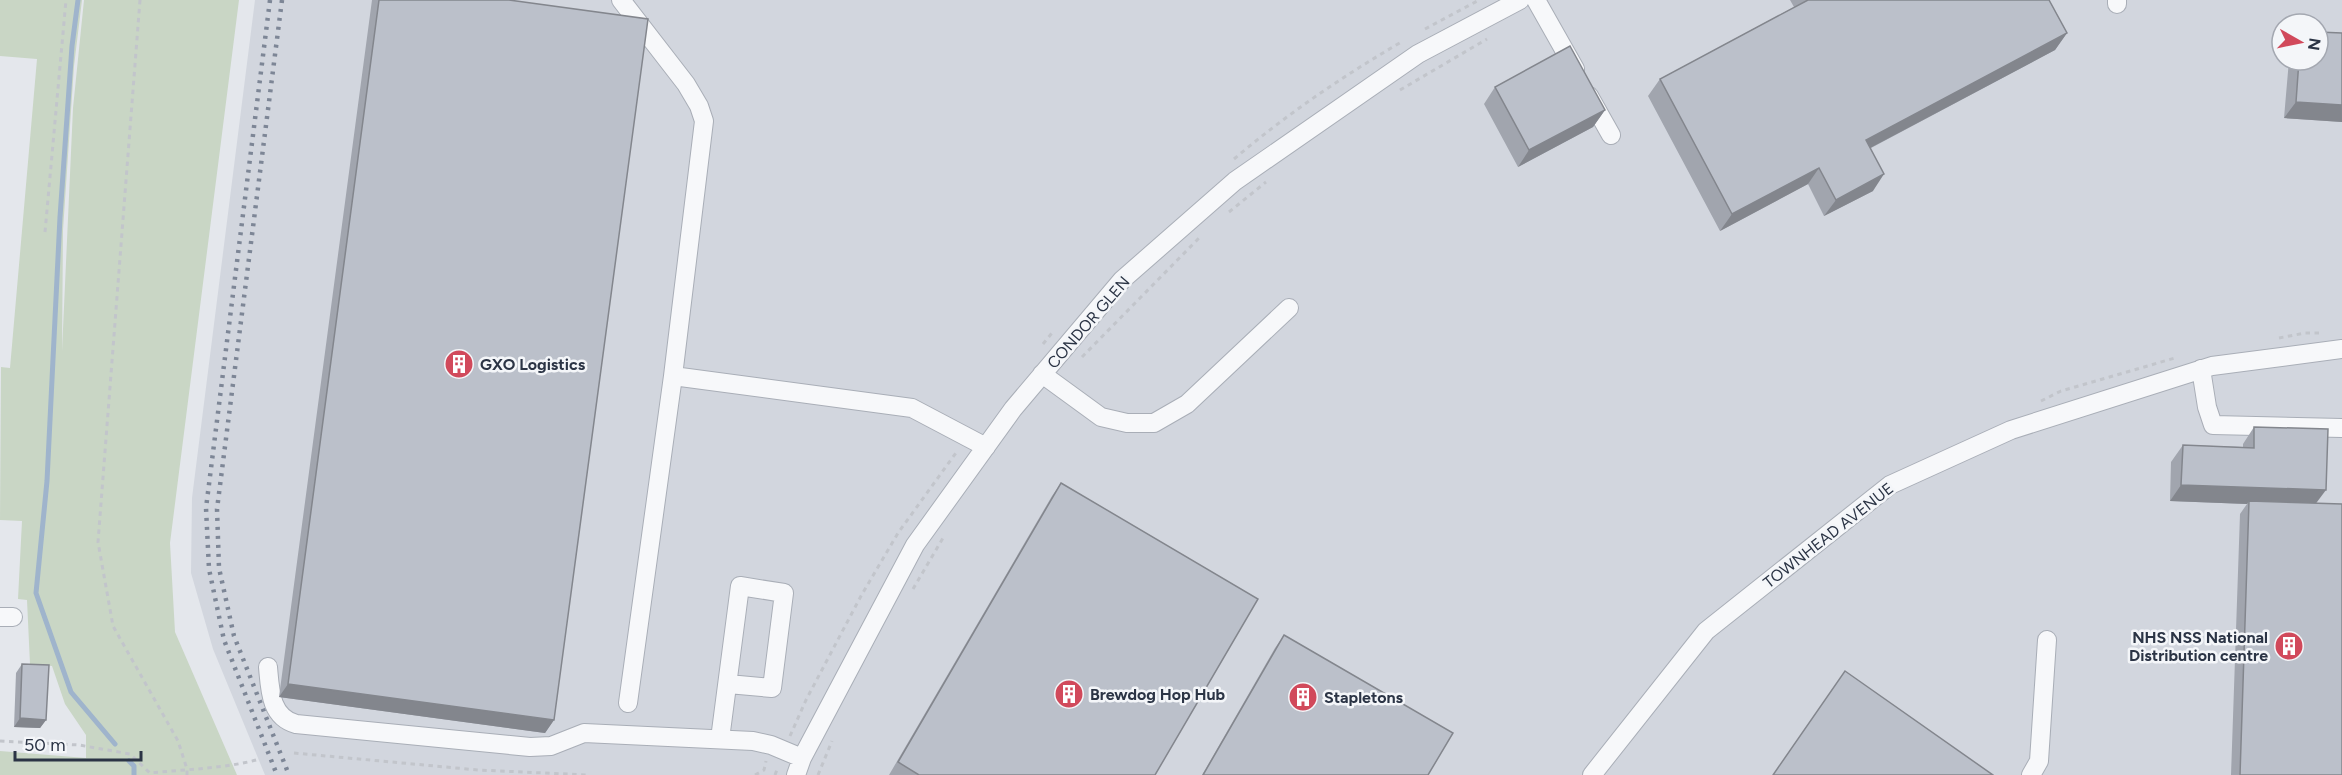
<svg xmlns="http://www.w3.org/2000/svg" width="2342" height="775" font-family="Figtree,sans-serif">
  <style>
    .built { fill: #d2d6de; fill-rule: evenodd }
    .green { fill: #c9d6c5 }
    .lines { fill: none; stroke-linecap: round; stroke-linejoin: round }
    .stream { stroke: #9fb4cc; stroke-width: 5 }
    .minor-casing { stroke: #a9aeb7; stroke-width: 20 }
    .path { stroke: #c2c5cb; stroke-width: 3; stroke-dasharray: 4.5 4.5; stroke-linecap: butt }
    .minor { stroke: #f7f8fa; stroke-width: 18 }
    .rail { stroke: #7d8696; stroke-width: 4.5; stroke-dasharray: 3 6; stroke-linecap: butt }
    .wall { fill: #a1a5ae }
    .shaded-wall { fill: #83868d }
    .building { fill: #bbc0ca; stroke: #83868d; stroke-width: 1.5 }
    .labels { text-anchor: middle; stroke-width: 5; stroke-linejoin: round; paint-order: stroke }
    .street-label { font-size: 16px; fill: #2b3445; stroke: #f4f6f9 }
    .poi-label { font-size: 16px; font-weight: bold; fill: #2b3445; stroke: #f4f6f9; text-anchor: start }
  </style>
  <rect width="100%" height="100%" fill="#e4e7ec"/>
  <!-- built -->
  <path class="built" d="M255,0H2342V775H265L213,649L191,573L192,498ZM2282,24H2318V60H2282Z"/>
  <!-- green -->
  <path class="green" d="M0,0H82L74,66L63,230L62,351L73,108L84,0H239L170,543L175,632L237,775H0V751L86,758V735L65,704L52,666L30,664L27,600L18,599L22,521L0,520L1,367L10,368L37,59L0,56Z"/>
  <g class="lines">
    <!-- stream -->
    <path class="stream" d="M78,0L72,46L60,217L47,481L36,593L71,692L115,744
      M129,761L134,766V775"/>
    <!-- minor casing -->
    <g class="minor-casing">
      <path id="minor" d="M621,0L686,84L699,106L704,121L673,376
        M1536,0L1575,69
        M2117,4V0
        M1589,96L1611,135
        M2201,369L2207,407L2213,425L2342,428
        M1042,374L1101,417L1127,423H1154L1187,404L1289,308
        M0,617H13
        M268,667C270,689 270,717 296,724L530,747L551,746L584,733L753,741L771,745L802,758
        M628,703L673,376L912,408L986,447
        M720,739L740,586L784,593L772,688L728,684
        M796,775L802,758L915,545L1013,409L1122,280L1235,181L1418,54L1520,0
        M1592,775L1706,631L1890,485L2011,430L2212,366L2342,349
        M2031,775L2039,761L2047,640"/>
    </g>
    <!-- path -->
    <path class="path" d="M140,0L98,542L113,626L178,741L187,769V775
      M1425,29L1479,0
      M1400,90L1487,39
      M1234,159C1287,114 1343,76 1403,41
      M1229,212L1266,182
      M45,232L66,0
      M2279,338L2305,333H2320
      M1043,344L1052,333
      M1082,357L1201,236
      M2041,401L2061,391L2175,358
      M913,589L943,538
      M790,736L806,700L861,596L898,533L958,450
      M0,741L79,745L130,754L150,773C187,769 224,769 260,759
      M294,753L478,770L588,775
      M755,775L764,770L766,761
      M775,775L778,767
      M818,775L832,741"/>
    <!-- minor -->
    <use href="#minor" class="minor"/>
    <!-- rail -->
    <path class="rail" d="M270,0L206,508L209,569L224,640L277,775
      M282,0L217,509L219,568L234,636L289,775"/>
  </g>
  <!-- wall -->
  <path class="wall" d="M372,0H509L554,720L545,733L279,697Z
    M1790,0H2049L2067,33L2055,50L1871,148L1873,191L1824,216L1808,184L1720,231L1648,96L1660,79L1794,7Z
    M2342,33V122L2284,118L2289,60H2318Z
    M1495,87L1605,110L1593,127L1518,167L1484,104Z
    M2254,427L2316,503L2342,775H2231L2240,514L2247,504L2170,501L2171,462L2183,445L2243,447V444Z
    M1061,483L1155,775H889L1052,496Z
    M1284,635L1428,775H1202L1275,648Z
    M22,664L46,720L40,728L14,727L16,673Z"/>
  <!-- shaded-wall -->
  <path class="shaded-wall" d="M2067,33L2055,50L1855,156L1866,140Z
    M2296,102L2342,105V122L2284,118Z
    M1605,110L1593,127L1518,167L1529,150Z
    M1819,168L1808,184L1720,231L1732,214Z
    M1884,174L1873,191L1824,216L1836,200Z
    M2181,485L2326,490L2314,506L2249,501L2247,504L2170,501Z
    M288,684L554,720L545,733L279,697Z
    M20,718L46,720L40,728L14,727Z"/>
  <!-- building -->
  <path class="building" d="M379,0H509L648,19L554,720L288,684Z
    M1808,0H2049L2067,33L1866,140L1884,174L1836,200L1819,168L1732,214L1660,79Z
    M2318,32L2342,33V105L2296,102L2299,60H2318Z
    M1570,46L1605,110L1529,150L1495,87Z
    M2254,427L2328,429L2326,490L2181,485L2183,445L2254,448Z
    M1061,483L1258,599L1155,775H919L898,762Z
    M2249,501L2342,504V775H2240Z
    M1284,635L1453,733L1428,775H1203Z
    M22,664L49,665L46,720L20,718Z
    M1845,671L1993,775H1773Z"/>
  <!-- icons -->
  <defs>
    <g id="building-disc" transform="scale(1.5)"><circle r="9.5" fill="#d1495b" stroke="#f4f6f9"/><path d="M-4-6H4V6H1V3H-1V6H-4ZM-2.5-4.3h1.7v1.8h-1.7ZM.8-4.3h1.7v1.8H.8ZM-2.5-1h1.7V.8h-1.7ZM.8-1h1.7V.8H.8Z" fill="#fff"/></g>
  </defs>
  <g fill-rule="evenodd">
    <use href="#building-disc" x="459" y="364"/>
    <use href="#building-disc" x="2289" y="646"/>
    <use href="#building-disc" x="1069" y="694"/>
    <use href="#building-disc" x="1303" y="697"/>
  </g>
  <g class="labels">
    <!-- street labels -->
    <g class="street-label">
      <text transform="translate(1088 322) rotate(-49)" y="6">CONDOR GLEN</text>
      <text transform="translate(1828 535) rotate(-38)" y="6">TOWNHEAD AVENUE</text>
    </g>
    <!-- poi labels -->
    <g class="poi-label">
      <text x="480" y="370">GXO Logistics</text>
      <text x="2268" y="643" text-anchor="end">NHS NSS National<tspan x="2268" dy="18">Distribution centre</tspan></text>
      <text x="1090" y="700">Brewdog Hop Hub</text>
      <text x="1324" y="703">Stapletons</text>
    </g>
  </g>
  <!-- north arrow -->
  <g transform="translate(2300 42) rotate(99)"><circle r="28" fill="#f4f6f9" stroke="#a4a8b1" stroke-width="1.5"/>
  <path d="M0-4.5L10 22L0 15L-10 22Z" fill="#d1495b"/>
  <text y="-9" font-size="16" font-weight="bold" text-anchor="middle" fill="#2b3445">N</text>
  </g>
  <!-- scale -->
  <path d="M15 751v9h126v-9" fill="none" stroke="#2b3445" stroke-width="3"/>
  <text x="24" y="751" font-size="18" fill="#2b3445" stroke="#f4f6f9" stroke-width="4.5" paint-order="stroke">50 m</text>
</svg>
